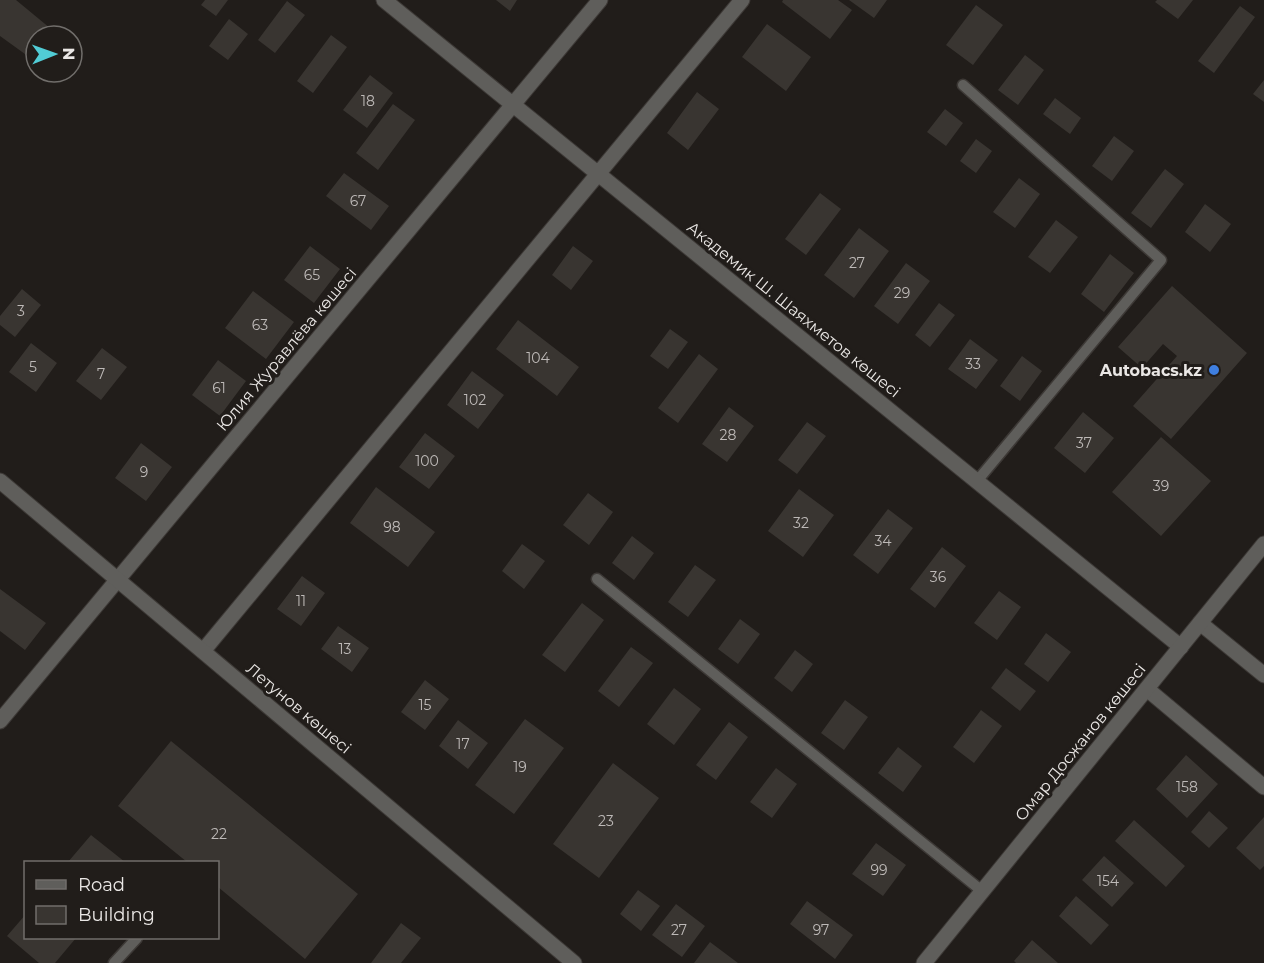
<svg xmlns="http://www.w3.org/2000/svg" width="1264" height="963" font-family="Montserrat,sans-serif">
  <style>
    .building { fill: #393531 }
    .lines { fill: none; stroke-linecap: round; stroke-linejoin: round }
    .service-casing { stroke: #3d3936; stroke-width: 13 }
    .minor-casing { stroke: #3d3936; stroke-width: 17 }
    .tertiary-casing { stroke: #3d3936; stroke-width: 17 }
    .service { stroke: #5f5e5b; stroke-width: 10 }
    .minor { stroke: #5f5e5b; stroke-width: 15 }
    .tertiary { stroke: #5f5e5b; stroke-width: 15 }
    .shop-dot { fill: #3f7fe0; stroke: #211d1a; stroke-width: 2 }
    .labels { text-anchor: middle; stroke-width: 6; stroke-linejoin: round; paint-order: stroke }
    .number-label { font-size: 14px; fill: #bebab8 }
    .street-label { font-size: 16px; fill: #eae7e5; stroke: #211d1a }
    .poi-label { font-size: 16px; font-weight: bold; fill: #eae7e5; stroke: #211d1a; text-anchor: end }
  </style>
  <rect width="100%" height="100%" fill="#211d1a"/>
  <!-- building -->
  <path class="building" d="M0,0H16L56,33L54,36H36V62L0,36Z
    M205,0H228L216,16L201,5Z
    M496,0H517L510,11Z
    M783,0H838L852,10L830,39L782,2Z
    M849,0H887L874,18Z
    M1157,0H1193L1178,19L1155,2Z
    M287,1L305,15L275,53L258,40Z
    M976,5L1003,25L973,65L946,45Z
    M1240,6L1255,17L1214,73L1198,61Z
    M229,19L248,34L228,60L209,46Z
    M767,24L811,57L786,91L742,57Z
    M331,35L347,47L313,93L297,81Z
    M1025,55L1044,70L1018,105L998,90Z
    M370,75L393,93L367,128L343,110Z
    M1264,80V102L1253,94Z
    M697,92L719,109L688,150L667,133Z
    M1055,98L1081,118L1070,134L1043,114Z
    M393,104L415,120L378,170L356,153Z
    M945,109L963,123L946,146L927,132Z
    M1114,136L1134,151L1112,181L1092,166Z
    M976,139L992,151L976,173L960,161Z
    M1165,169L1184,184L1151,228L1131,213Z
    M344,173L389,206L371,230L326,196Z
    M1019,178L1040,194L1015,228L993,212Z
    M820,193L841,209L806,255L785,239Z
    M1205,204L1231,224L1210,252L1185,232Z
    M1056,220L1078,237L1050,273L1028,257Z
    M859,228L889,251L854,298L824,275Z
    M310,246L340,269L314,303L284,280Z
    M573,246L593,261L571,290L552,275Z
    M1110,254L1134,273L1104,312L1081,294Z
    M906,263L930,281L898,324L874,306Z
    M1172,286L1247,353L1171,439L1133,406L1177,356L1163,344L1142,368L1118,347Z
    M22,289L41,305L15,337L0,325V316Z
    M253,291L294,322L266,359L225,328Z
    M939,303L955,315L930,347L915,335Z
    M518,320L579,367L557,396L496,349Z
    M670,329L688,342L668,369L650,356Z
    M970,339L998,360L976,389L948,369Z
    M31,343L57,363L36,392L9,372Z
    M102,348L127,367L101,400L76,381Z
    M699,354L718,369L678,423L658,408Z
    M1022,356L1042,371L1020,401L1000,386Z
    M218,360L246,381L220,416L192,395Z
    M472,371L504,395L478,429L447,405Z
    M729,407L754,426L727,462L702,444Z
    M1083,412L1114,438L1085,473L1054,448Z
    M807,422L826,436L797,474L778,460Z
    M425,433L455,456L429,489L399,467Z
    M1161,437L1211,481L1161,536L1112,492Z
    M141,443L172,467L146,501L115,478Z
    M376,487L435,532L408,567L350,523Z
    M799,489L834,515L803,557L768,531Z
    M588,493L613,512L589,545L563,525Z
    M888,509L913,528L878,574L853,555Z
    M632,536L654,553L634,580L612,563Z
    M522,544L545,561L524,589L502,571Z
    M942,547L966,566L935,608L910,589Z
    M695,565L716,580L688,617L668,602Z
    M302,576L325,593L301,626L277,609Z
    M0,589L46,623L25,650L0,631Z
    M999,591L1021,607L997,640L974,623Z
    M582,603L604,620L565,672L542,655Z
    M740,619L760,634L738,664L718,649Z
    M338,626L369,648L352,672L321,649Z
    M1046,633L1071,652L1048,682L1024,664Z
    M631,647L653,663L619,707L598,691Z
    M795,650L813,664L792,692L774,678Z
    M1006,668L1036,691L1020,711L991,688Z
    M425,680L449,699L425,730L401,712Z
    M674,688L701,709L674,745L647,724Z
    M845,700L868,717L844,750L821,733Z
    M981,710L1002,726L974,763L953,747Z
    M525,719L564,748L514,814L475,785Z
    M458,720L488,743L468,769L439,746Z
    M729,722L748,737L716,780L696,765Z
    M171,741L358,894L305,959L218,887V862H187L118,806Z
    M898,747L922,766L903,792L878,773Z
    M1186,755L1218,784L1187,818L1156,789Z
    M613,763L659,798L599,878L553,844Z
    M776,768L797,784L772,818L750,802Z
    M1209,811L1228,828L1209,848L1191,832Z
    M1264,817V866L1260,870L1236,848Z
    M1134,820L1185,866L1166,887L1115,841Z
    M91,835L125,862H68Z
    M876,843L906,865L883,896L852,874Z
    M1104,856L1134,883L1112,907L1082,880Z
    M638,890L660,906L641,931L620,914Z
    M1076,896L1109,925L1091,945L1059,916Z
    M807,901L853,935L835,959L790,924Z
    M676,904L705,926L682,957L652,935Z
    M26,914V938H76L55,963H39L7,936Z
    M401,923L421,938L401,963H371Z
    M1032,940L1058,963H1016L1014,961Z
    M710,942L738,963H694Z"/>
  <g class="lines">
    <!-- service casing -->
    <g class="service-casing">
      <path id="service" d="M963,85L1161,260L977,481
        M597,579L982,891
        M114,963L137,938"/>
    </g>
    <!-- minor casing -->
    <g class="minor-casing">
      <path id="minor" d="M384,0L1181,647
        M1200,623L1264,675
        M203,651L742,0
        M1147,689L1264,787
        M0,721L600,0"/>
    </g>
    <!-- tertiary casing -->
    <g class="tertiary-casing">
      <path id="tertiary" d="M0,481L574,963
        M924,963L1264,544"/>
    </g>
    <!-- service -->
    <use href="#service" class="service"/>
    <!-- minor -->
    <use href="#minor" class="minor"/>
    <!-- tertiary -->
    <use href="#tertiary" class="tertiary"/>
  </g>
  <!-- markers -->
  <circle class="shop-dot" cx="1214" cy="370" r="6"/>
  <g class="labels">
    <!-- number labels -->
    <g class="number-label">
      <text x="368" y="106">18</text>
      <text x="358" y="206">67</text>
      <text x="857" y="268">27</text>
      <text x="312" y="280">65</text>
      <text x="902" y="298">29</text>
      <text x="21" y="316">3</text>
      <text x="260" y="330">63</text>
      <text x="538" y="363">104</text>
      <text x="973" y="369">33</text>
      <text x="33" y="372">5</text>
      <text x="101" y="379">7</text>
      <text x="219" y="393">61</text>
      <text x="475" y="405">102</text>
      <text x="728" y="440">28</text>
      <text x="1084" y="448">37</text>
      <text x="427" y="466">100</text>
      <text x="144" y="477">9</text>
      <text x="1161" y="491">39</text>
      <text x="801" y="528">32</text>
      <text x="392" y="532">98</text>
      <text x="883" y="546">34</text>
      <text x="938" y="582">36</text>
      <text x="301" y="606">11</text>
      <text x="345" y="654">13</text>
      <text x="425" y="710">15</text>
      <text x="463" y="749">17</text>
      <text x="520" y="772">19</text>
      <text x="1187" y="792">158</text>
      <text x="606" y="826">23</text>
      <text x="219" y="839">22</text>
      <text x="879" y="875">99</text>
      <text x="1108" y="886">154</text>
      <text x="679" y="935">27</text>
      <text x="821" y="935">97</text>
    </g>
    <!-- street labels -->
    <g class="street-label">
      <text transform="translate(794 309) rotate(39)" y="6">Академик Ш. Шаяхметов көшесі</text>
      <text transform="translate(286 349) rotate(-50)" y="6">Юлия Журавлёва көшесі</text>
      <text transform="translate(299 708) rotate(40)" y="6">Летунов көшесі</text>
      <text transform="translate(1080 742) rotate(-51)" y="6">Омар Досжанов көшесі</text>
    </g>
    <!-- poi labels -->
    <g class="poi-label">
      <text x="1202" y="376">Autobacs.kz</text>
    </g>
  </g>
  <!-- legend -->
  <rect x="24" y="861" width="195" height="78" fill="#211d1a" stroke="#716e6b" stroke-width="1.5"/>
  <rect x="36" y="880" width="30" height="9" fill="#5f5e5b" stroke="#716e6b" stroke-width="1.5"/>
  <text x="78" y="891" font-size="18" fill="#eae7e5">Road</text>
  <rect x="36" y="906" width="30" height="18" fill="#393531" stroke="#716e6b" stroke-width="1.5"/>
  <text x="78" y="921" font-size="18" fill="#eae7e5">Building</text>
  <!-- north arrow -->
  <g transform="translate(54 54) rotate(89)"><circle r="28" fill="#211d1a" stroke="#716e6b" stroke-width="1.5"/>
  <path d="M0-4.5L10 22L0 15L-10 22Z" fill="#51ccd5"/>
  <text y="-9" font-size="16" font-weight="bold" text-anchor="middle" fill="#eae7e5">N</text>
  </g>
</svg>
